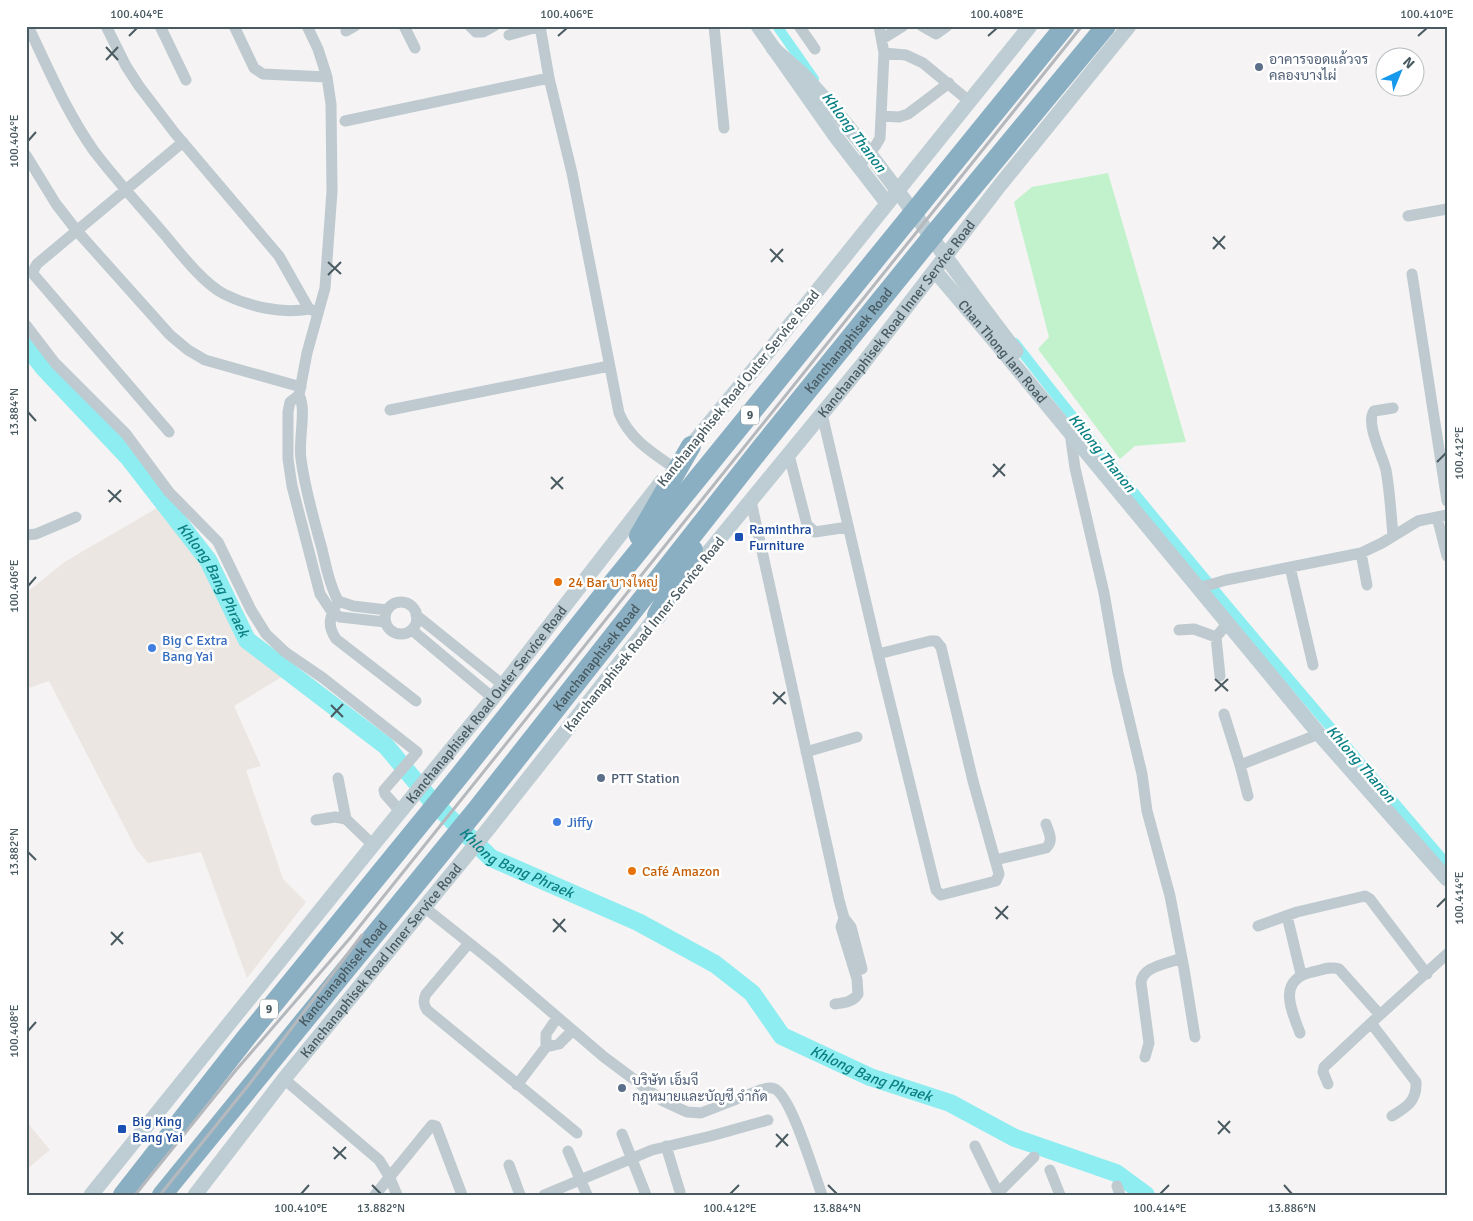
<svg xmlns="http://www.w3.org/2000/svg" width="1473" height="1221" font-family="Signika,Sarabun,sans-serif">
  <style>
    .commercial { fill: #ebe6e1 }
    .green { fill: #c2f2cc }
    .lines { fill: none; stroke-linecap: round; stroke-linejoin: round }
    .canal { stroke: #8eedf0; stroke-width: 10 }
    .river { stroke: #8eedf0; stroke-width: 18 }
    .street { stroke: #becacf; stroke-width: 11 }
    .secondary { stroke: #becdd4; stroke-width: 15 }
    .highway { stroke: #8aafc2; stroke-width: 20 }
    .rail { stroke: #b5b9bd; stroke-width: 3 }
    .ticks { fill: none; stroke: #495a61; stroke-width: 2 }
    .service-dot { fill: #5c6f8a; stroke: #fff; stroke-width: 2 }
    .transit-dot { fill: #1a4fb4; stroke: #fff; stroke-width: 2 }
    .food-dot { fill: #e8710a; stroke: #fff; stroke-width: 2 }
    .shop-dot { fill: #3f7fe0; stroke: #fff; stroke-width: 2 }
    .labels { text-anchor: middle; stroke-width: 5; stroke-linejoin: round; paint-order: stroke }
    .shield { fill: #fff; stroke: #808c90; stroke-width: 1 }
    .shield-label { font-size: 12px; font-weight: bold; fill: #495a61 }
    .service-label { font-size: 14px; fill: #4e5e75; stroke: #fff; text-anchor: start }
    .street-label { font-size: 14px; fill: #495a61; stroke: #fff }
    .transit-label { font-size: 14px; fill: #164399; stroke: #fff; text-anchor: start }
    .food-label { font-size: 14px; fill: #c56008; stroke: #fff; text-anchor: start }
    .shop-label { font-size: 14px; fill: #366cbe; stroke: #fff; text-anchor: start }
    .water-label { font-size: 15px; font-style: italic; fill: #0b8084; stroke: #fff }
    .neatline { fill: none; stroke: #495a61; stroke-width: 2 }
    .ticks-label { font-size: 12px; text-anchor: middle; fill: #495a61 }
  </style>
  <rect width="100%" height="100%" fill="#f5f3f3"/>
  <!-- commercial -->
  <path class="commercial" d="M157,508L196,541L245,643L285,675L234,706L261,766L246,770L283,879L306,902L247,978L201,852L148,863L136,849L49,681L26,689V593L66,561Z
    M26,1121L50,1150L26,1170Z"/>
  <!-- green -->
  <path class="green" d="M1108,173L1186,442L1135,446L1120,459L1038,349L1049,337L1014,202L1032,187Z"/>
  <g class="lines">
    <!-- canal -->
    <path class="canal" d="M777,26L814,79
      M1015,343C1153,521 1300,692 1447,864"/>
    <!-- river -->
    <path class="river" id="s1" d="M26,345L43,367L128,457L208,560L247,640L386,746L431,800L491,858L638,922L715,964L752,993L782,1036L870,1077L950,1103L1015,1138L1116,1173L1146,1195"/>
    <!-- street -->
    <path class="street" d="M28,26C48,68 67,113 94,151C116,180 141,207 165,235C180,253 203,283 224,294C250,307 282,314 309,309
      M106,26L126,66L139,86L174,132L279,256L309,309L315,311
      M160,26L186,80
      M234,26L254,68L263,74L327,77
      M307,26L318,49L327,77L331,104L332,191L325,288L307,353L299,395C307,409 298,440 301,459C305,490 314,520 322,549C326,567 330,585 338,601L353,606L387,610
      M404,26L415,48
      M470,26L476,32H483L494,26
      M540,26L549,78L572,173L619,413C629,438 651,452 673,467
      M714,26L724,128
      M799,26L815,49
      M922,26L936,34L947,26
      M346,31L355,26
      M509,35L541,26
      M882,39L903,26
      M884,53L906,55L923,63L969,101
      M881,116L899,117L908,114L949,83
      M345,121L549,78
      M26,155L56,204L77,231L170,335L188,350L205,360L301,387
      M859,166L876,145L880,138L884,53L879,26
      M1408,216L1447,209
      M1412,274L1447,501
      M26,325L55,363L126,434L169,492L218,542L251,610L266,634L285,652L323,678L417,752L384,790L385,794L400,811
      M299,395L290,402L288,412V459L292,486L320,594L332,612L340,617L385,622
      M390,410L609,366
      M822,414L878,654L936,890L941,895L996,881L999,874L973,781L941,647L936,641H930L878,654
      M169,432L34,275L33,271L37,264L183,142
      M1070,433L1075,468L1104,593L1118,673L1142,774L1147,811L1170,896L1184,969L1195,1037
      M789,455L807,525L815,532L848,527
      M751,501L839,900L844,918L851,927L862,969
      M1437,517L1447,556
      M26,535L36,534L76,517
      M1393,536C1391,514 1390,492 1386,470C1383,457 1365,423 1374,411L1393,408
      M1361,553L1367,585
      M1290,567L1313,665
      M1199,588L1226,580L1361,553L1382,543L1418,521L1447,515
      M385 618a16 16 0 1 1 32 0a16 16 0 1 1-32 0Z
      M335,607C329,619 328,627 336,639L416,701
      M416,615L503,685
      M412,630L493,698
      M1179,630L1194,629L1216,637
      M1220,676L1216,637L1227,624
      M1224,714L1240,765
      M806,752L857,737
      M338,778L346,819L373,845
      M1248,796L1240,765L1319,734
      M316,820L335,817L346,819
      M995,860L1046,848C1054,841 1049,833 1046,824
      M424,907L493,962L604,1057L663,1101L687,1112L701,1113L760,1090C766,1089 770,1086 775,1089C792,1098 814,1174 822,1195
      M1287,916L1301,974
      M1258,926L1297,912L1365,896L1370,899L1376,907L1427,974
      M469,943L426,994C423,1000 423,1004 427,1010L577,1133
      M835,1004C844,1003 853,1002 858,994L857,979L841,927L844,918
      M1300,1033C1291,1009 1277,980 1312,972C1322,970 1330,966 1339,969L1380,1015
      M546,1047V1034L557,1018
      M1145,1057L1149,1043L1141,983C1142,966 1168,964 1181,958
      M284,1079L379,1160L389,1176L397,1195
      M1328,1084L1323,1072L1324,1067L1371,1023
      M517,1085L546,1047L559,1044L572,1031
      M1392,1116C1407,1107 1417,1101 1416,1082L1371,1023L1447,954
      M622,1134L646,1195
      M666,1146L680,1192
      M975,1146L998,1193
      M568,1151L587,1195
      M509,1165L520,1195
      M1050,1170L1060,1195
      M1117,1186L1120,1195
      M375,1195L432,1125L436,1126L462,1195
      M544,1195L652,1150L711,1136L768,1120
      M998,1195V1193L1034,1157"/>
    <!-- secondary -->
    <g class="secondary">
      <path d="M758,26L836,137L887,203"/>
      <path d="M773,48C784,59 797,68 807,79C884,163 945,261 1016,351"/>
      <path id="s2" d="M935,271L997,344L1319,734L1447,879"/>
      <path d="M684,454L768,352L1030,26"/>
      <path id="s3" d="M679,588L862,365L1000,185L1129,26"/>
      <path id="s4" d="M91,1195L373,845L493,698L662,481"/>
      <path id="s5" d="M195,1195L284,1079L489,828L663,608"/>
    </g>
    <!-- highway -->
    <g class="highway">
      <path d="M639,536L691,446"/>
      <path d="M657,615L693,550"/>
      <path d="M123,1195L245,1039L460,775L607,590L1065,26"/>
      <path id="s6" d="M162,1195L477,809L761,448L939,228L1106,26"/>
    </g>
    <!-- rail -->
    <path class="rail" d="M135,1195L236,1070L351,937L1082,26
      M160,1195L251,1082L362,935"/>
  </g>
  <!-- ticks -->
  <path class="ticks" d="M129,36L137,28M558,36L567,28M988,36L997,28M1418,36L1427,28M106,47L118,60M106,60L118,47M28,141L36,132M1213,237L1225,249M770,249L783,262M1213,249L1225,236M328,262L341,274M771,262L783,249M328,275L341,262M28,412L36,421M1437,462L1446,453M993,464L1005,476M551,477L563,489M993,477L1005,464M551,489L563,477M108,490L121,502M109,502L121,490M28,586L36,577M1215,679L1228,691M1215,691L1228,679M773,692L786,704M773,704L785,692M331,705L343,717M331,717L343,704M28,852L36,860M995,907L1008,919M1437,907L1446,898M553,919L566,932M996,919L1008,906M111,932L123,944M553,932L565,919M111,945L123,932M28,1031L36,1022M1218,1121L1230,1133M776,1134L788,1146M1218,1134L1230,1121M333,1147L346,1159M776,1147L788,1134M334,1159L346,1147M372,1185L381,1194M828,1185L837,1194M1284,1185L1292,1194M301,1194L309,1185M730,1194L739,1185M1160,1194L1169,1185"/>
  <!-- markers -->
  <g class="service-dot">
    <circle cx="1259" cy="67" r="5"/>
    <circle cx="601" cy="778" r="5"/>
    <circle cx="622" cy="1088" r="5"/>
  </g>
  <g class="transit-dot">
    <rect x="734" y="532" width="10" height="10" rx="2.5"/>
    <rect x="117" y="1124" width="10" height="10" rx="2.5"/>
  </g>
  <g class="food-dot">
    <circle cx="558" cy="582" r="5"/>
    <circle cx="632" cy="871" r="5"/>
  </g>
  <g class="shop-dot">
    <circle cx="152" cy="648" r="5"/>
    <circle cx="557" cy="822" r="5"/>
  </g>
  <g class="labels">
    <!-- shield labels -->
    <g class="shield">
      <rect x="741" y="405.5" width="18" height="19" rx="4"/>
      <rect x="260" y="999.5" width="18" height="19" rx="4"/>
    </g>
    <g class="shield-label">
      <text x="750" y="419">9</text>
      <text x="269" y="1013">9</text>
    </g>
    <!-- service labels -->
    <g class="service-label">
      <text x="1269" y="64">อาคารจอดแล้วจร<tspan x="1269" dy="16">คลองบางไผ่</tspan></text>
      <text x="611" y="783">PTT Station</text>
      <text x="632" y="1085">บริษัท เอ็มจี<tspan x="632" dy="16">กฎหมายและบัญชี จำกัด</tspan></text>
    </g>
    <!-- street labels -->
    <g class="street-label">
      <text dy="5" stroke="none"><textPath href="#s3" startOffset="346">Kanchanaphisek Road Inner Service Road</textPath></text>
      <text dy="5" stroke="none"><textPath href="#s6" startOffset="1096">Kanchanaphisek Road</textPath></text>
      <text dy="5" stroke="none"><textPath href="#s2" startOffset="105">Chan Thong Iam Road</textPath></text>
      <text transform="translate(738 388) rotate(-51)" y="5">Kanchanaphisek Road Outer Service Road</text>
      <text transform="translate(644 634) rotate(-51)" y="5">Kanchanaphisek Road Inner Service Road</text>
      <text dy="5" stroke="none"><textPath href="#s6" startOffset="691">Kanchanaphisek Road</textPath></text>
      <text dy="5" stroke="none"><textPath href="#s4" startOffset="630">Kanchanaphisek Road Outer Service Road</textPath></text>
      <text dy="5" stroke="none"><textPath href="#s5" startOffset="299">Kanchanaphisek Road Inner Service Road</textPath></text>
      <text dy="5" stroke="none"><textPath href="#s6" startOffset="286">Kanchanaphisek Road</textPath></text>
    </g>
    <!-- transit labels -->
    <g class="transit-label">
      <text x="749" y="534">Raminthra<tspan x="749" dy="16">Furniture</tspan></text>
      <text x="132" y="1126">Big King<tspan x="132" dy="16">Bang Yai</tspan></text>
    </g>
    <!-- food labels -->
    <g class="food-label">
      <text x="568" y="587">24 Bar บางใหญ่</text>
      <text x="642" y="876">Café Amazon</text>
    </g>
    <!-- shop labels -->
    <g class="shop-label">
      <text x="162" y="645">Big C Extra<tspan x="162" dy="16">Bang Yai</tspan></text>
      <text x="567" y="827">Jiffy</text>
    </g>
    <!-- water labels -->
    <g class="water-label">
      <text transform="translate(854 132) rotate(53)" y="5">Khlong Thanon</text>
      <text transform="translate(1102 453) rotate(51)" y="5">Khlong Thanon</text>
      <text dy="5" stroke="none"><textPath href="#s1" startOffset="302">Khlong Bang Phraek</textPath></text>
      <text transform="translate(1361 764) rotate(49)" y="5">Khlong Thanon</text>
      <text dy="5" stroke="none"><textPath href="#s1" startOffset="724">Khlong Bang Phraek</textPath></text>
      <text dy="5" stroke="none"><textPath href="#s1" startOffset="1144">Khlong Bang Phraek</textPath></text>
    </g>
  </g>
  <!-- border -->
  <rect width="1473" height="1221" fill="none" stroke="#ffffff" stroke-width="55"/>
  <!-- north arrow -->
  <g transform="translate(1400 72) rotate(44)"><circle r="24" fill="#ffffff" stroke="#b6bdc0"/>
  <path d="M0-4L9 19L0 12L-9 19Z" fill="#1699ec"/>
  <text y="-8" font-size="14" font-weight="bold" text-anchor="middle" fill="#495a61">N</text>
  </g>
  <rect x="28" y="28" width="1418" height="1166" class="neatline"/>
  <g class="ticks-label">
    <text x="137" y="18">100.404°E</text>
    <text x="567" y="18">100.406°E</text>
    <text x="997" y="18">100.408°E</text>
    <text x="1427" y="18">100.410°E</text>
    <text transform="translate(14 141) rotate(-90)" y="4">100.404°E</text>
    <text transform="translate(14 412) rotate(-90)" y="4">13.884°N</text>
    <text transform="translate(1459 453) rotate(-90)" y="4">100.412°E</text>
    <text transform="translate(14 586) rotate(-90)" y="4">100.406°E</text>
    <text transform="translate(14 852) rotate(-90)" y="4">13.882°N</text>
    <text transform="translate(1459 898) rotate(-90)" y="4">100.414°E</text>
    <text transform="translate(14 1031) rotate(-90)" y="4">100.408°E</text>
    <text x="301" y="1212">100.410°E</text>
    <text x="381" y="1212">13.882°N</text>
    <text x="730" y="1212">100.412°E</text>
    <text x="837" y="1212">13.884°N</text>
    <text x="1160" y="1212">100.414°E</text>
    <text x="1292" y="1212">13.886°N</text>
  </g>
</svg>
